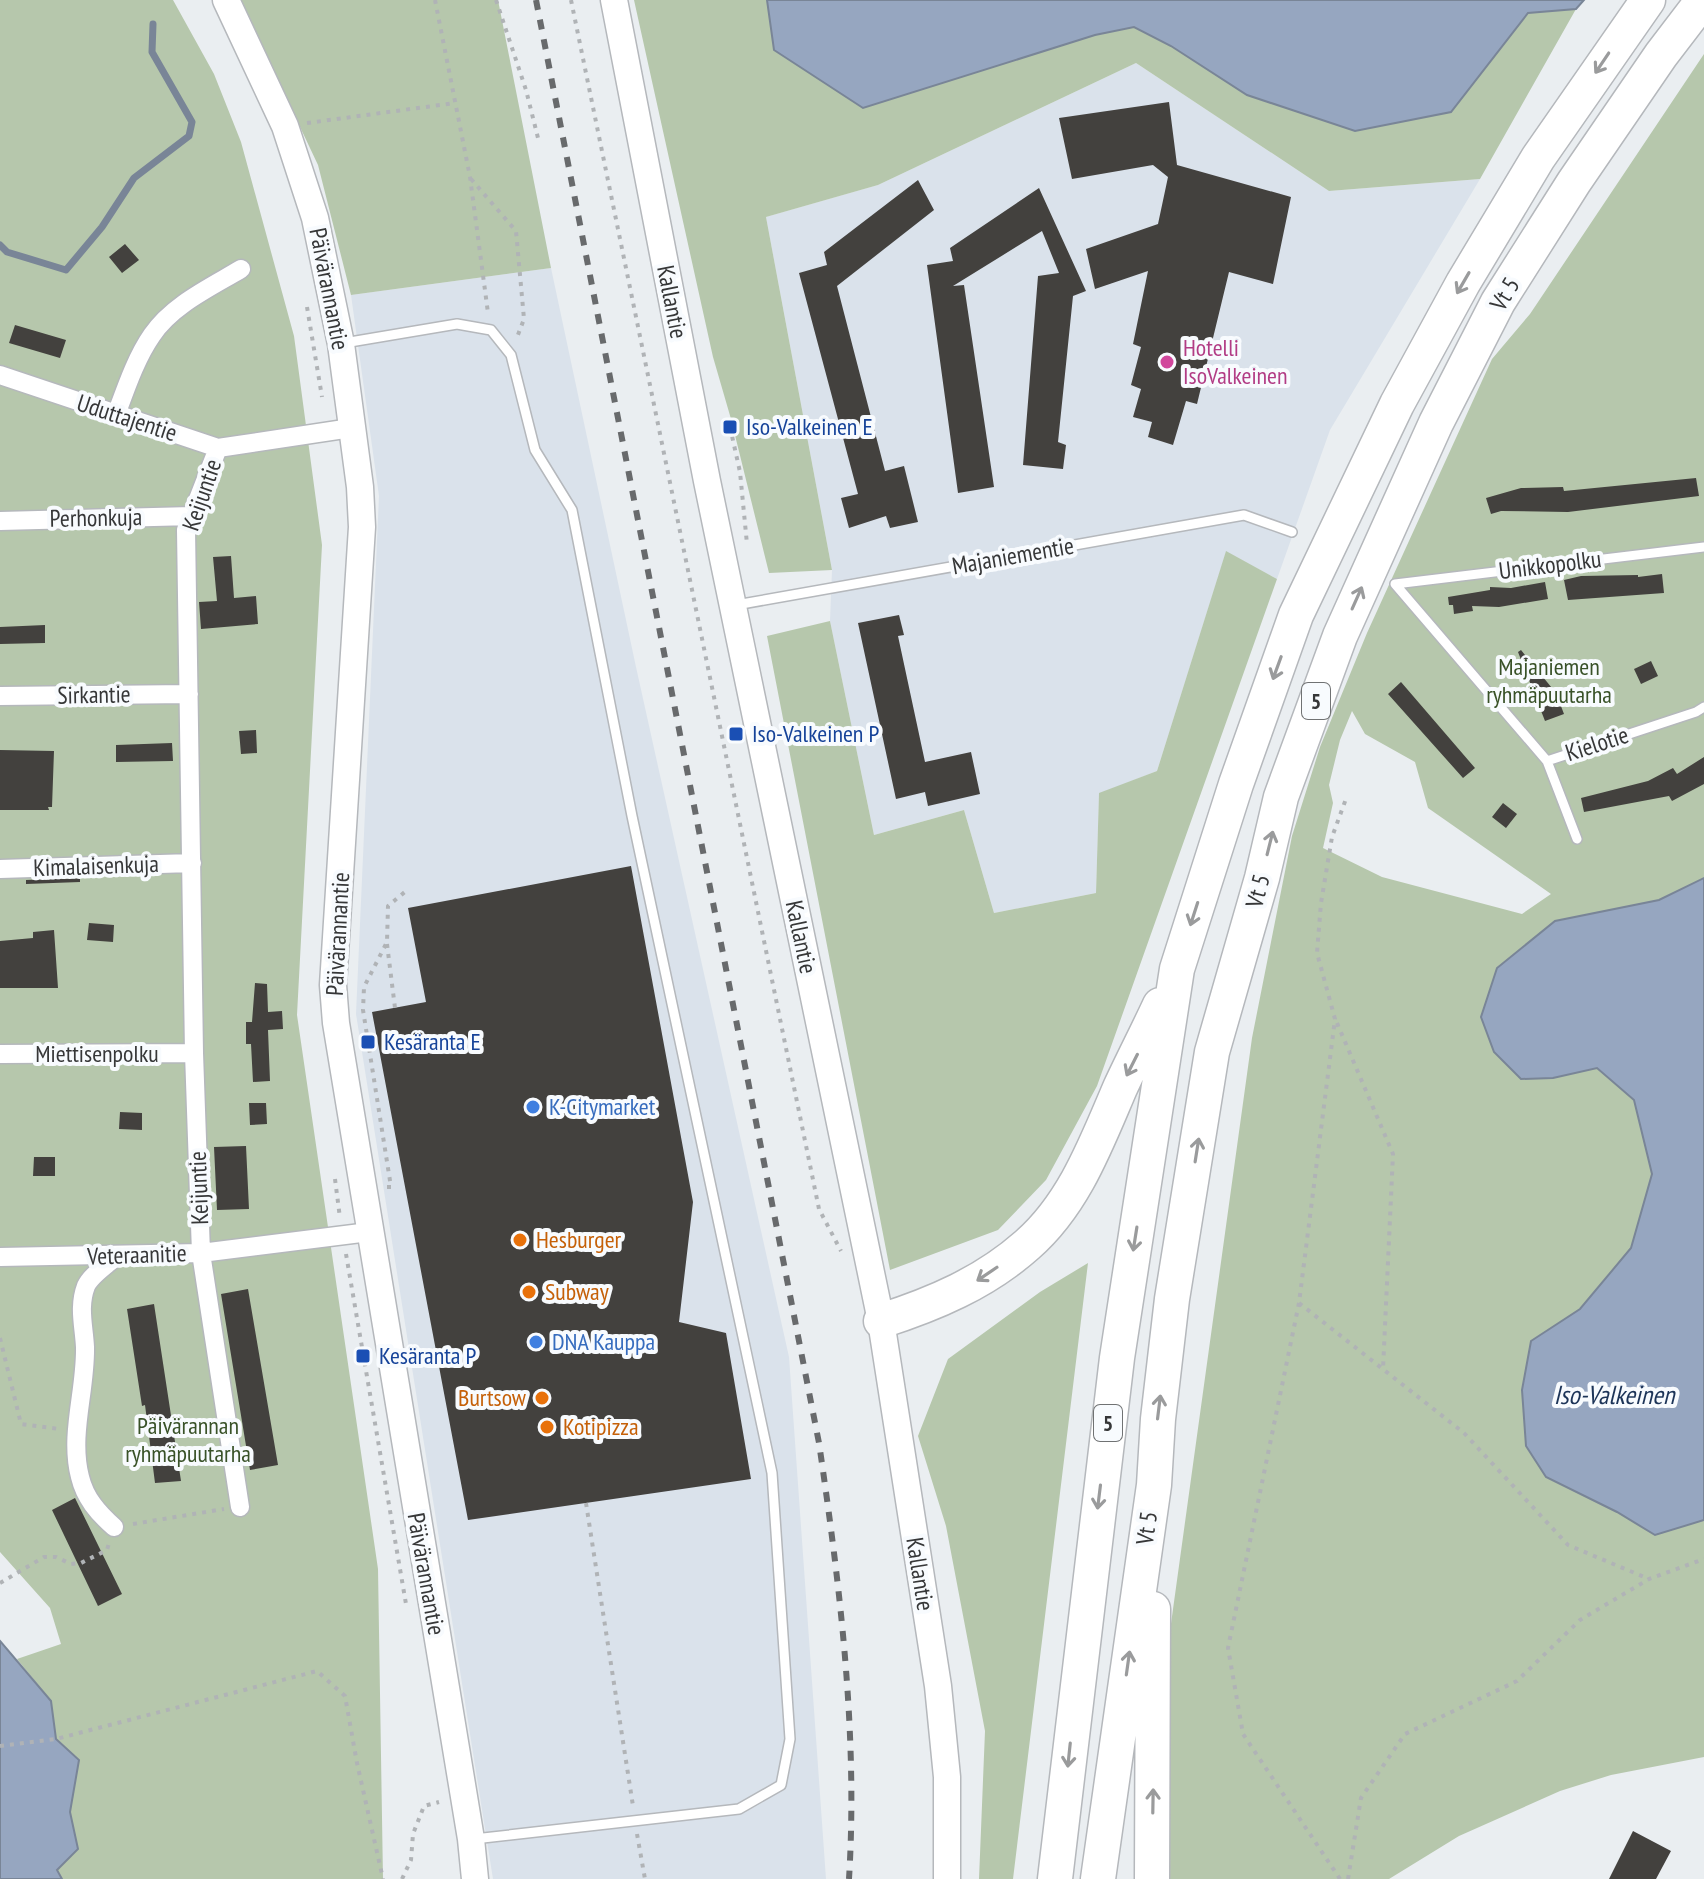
<svg xmlns="http://www.w3.org/2000/svg" width="1704" height="1879" font-family="'PT Sans Narrow',sans-serif">
  <style>
    .built { fill: #dae2eb }
    .green { fill: #b6c7ac; fill-rule: evenodd }
    .water { fill: #96a6c0; stroke: #798597; stroke-width: 2 }
    .lines { fill: none; stroke-linecap: round; stroke-linejoin: round }
    .stream { stroke: #798597; stroke-width: 7 }
    .building { fill: #43413e }
    .lane-casing { stroke: #b5b8bc; stroke-width: 12 }
    .street-casing { stroke: #b5b8bc; stroke-width: 21 }
    .secondary-casing { stroke: #b5b8bc; stroke-width: 29 }
    .highway-casing { stroke: #b5b8bc; stroke-width: 37 }
    .path { stroke: #b0b3b6; stroke-width: 4; stroke-dasharray: 4 6; stroke-linecap: butt }
    .lane { stroke: #fff; stroke-width: 9 }
    .street { stroke: #fff; stroke-width: 18 }
    .secondary { stroke: #fff; stroke-width: 26 }
    .highway { stroke: #fff; stroke-width: 34 }
    .rail { stroke: #686a6c; stroke-width: 6; stroke-dasharray: 10 10; stroke-linecap: butt }
    .oneway { stroke: #9a9b9c }
    .hotel-dot { fill: #d1479c; stroke: #f8fbfe; stroke-width: 3 }
    .transit-dot { fill: #1a4fb4; stroke: #f8fbfe; stroke-width: 3 }
    .shop-dot { fill: #3f7fe0; stroke: #f8fbfe; stroke-width: 3 }
    .food-dot { fill: #e8710a; stroke: #f8fbfe; stroke-width: 3 }
    .labels { text-anchor: middle; stroke-width: 8; stroke-linejoin: round; paint-order: stroke }
    .shield { fill: #f8fbfe; stroke: #707273; stroke-width: 2 }
    .shield-label { font-size: 22px; font-weight: bold; fill: #363738 }
    .street-label { font-size: 24px; fill: #363738; stroke: #f8fbfe }
    .hotel-label { font-size: 24px; fill: #b23c85; stroke: #f8fbfe; text-anchor: start }
    .transit-label { font-size: 24px; fill: #164399; stroke: #f8fbfe; text-anchor: start }
    .park-label { font-size: 24px; fill: #395228; stroke: #f8fbfe }
    .shop-label { font-size: 24px; fill: #366cbe; stroke: #f8fbfe; text-anchor: start }
    .food-label { font-size: 24px; fill: #c56008; stroke: #f8fbfe; text-anchor: start }
    .water-label { font-size: 26px; font-style: italic; fill: #1c3458; stroke: #f8fbfe }
  </style>
  <rect width="100%" height="100%" fill="#eaeef1"/>
  <!-- built -->
  <path class="built" d="M1136,63L1329,191L1480,179L1330,430L1277,579L1226,552L1157,771L1099,794L1096,893L994,913L964,810L874,835L830,621L832,570L766,217L878,185Z
    M551,268L636,667L789,1357L826,1879H493L356,1014L379,496L351,295Z"/>
  <!-- green -->
  <path class="green" d="M0,0H173L214,74L241,142L294,336L322,545L297,1015L378,1569L383,1879H62L57,1870L78,1849L70,1812L79,1760L56,1739L51,1701L17,1659L61,1644L50,1608L0,1552Z
    M240,0H498L551,268L351,295L318,165Z
    M634,0H1121L1134,27L1171,46L1536,0L1529,13L1576,9L1480,179L1329,191L1136,63L878,185L766,217L832,570L769,573L731,419L713,357Z
    M1704,54V878L1659,900L1555,921L1553,1078L1598,1068L1634,1100L1652,1173L1631,1248L1580,1309L1531,1341L1546,1477L1617,1512L1655,1535L1704,1520V1757L1611,1775L1560,1791L1459,1836L1389,1879H1167L1165,1667L1252,1038L1292,836L1320,747L1367,633L1492,359L1530,314ZM1352,711L1365,734L1415,762L1428,808L1551,894L1522,914L1382,877L1323,848L1333,803L1329,785L1340,740Z
    M1226,551L1277,579L1097,1086L1046,1180L998,1230L890,1270L767,636L830,621L874,835L964,810L994,913L1096,893L1099,793L1157,771Z
    M1088,1263L1013,1879H979L985,1731L946,1526L918,1436L948,1359L1040,1292Z"/>
  <!-- water -->
  <path class="water" d="M767,0H1584L1576,9L1528,13L1451,112L1355,131L1247,95L1171,46L1134,27L1095,35L863,108L774,50Z
    M1704,878V1520L1655,1535L1617,1512L1546,1477L1526,1446L1522,1390L1531,1341L1580,1309L1631,1248L1652,1174L1634,1100L1597,1068L1553,1078L1521,1079L1494,1052L1481,1017L1497,968L1555,921L1659,900Z
    M0,1641L51,1701L56,1739L79,1760L70,1812L78,1849L57,1870L62,1879H0Z"/>
  <g class="lines">
    <!-- stream -->
    <path class="stream" d="M0,245L7,252L66,270L102,227L134,178L189,136L192,122L152,52L153,24"/>
  </g>
  <!-- building -->
  <path class="building" d="M1169,102L1177,165L1291,197L1273,284L1229,272L1197,404L1186,401L1173,445L1148,437L1152,422L1133,417L1141,389L1131,385L1141,347L1133,344L1148,271L1095,289L1086,249L1158,224L1168,177L1153,165L1072,179L1059,118Z
    M918,180L934,210L837,286L885,471L904,466L918,522L890,528L886,516L849,528L841,498L858,494L799,273L827,265L824,252Z
    M1039,188L1086,291L1073,296L1058,442L1066,445L1063,469L1023,465L1038,276L1059,273L1042,231L953,286L964,285L994,487L958,493L927,265L953,261L950,248Z
    M125,244L139,260L122,273L109,257Z
    M15,325L66,340L60,358L9,343Z
    M1696,478L1699,496L1568,512L1501,511L1491,514L1486,498L1521,488L1563,487L1564,491Z
    M231,556L234,598L256,596L258,624L201,629L199,602L217,601L213,557Z
    M1662,574L1664,593L1568,600L1564,580L1581,576L1638,575V577Z
    M1545,582L1548,599L1499,607L1472,606L1473,611L1454,614L1453,605H1449L1448,597L1490,590V587L1511,588Z
    M899,615L904,635L898,636L925,762L971,752L980,794L928,806L925,792L896,799L858,623Z
    M45,625V643L0,644V627Z
    M1521,650L1556,693L1564,714L1545,721L1518,652Z
    M1651,661L1658,676L1641,684L1634,669Z
    M1401,682L1475,768L1463,778L1388,694Z
    M256,730L257,753L241,754L239,731Z
    M172,743L173,761L116,762V745Z
    M0,750L54,751L52,807H48L49,810H0Z
    M1704,757V784L1672,801L1669,796L1584,812L1581,798L1648,781L1673,768L1677,774Z
    M1503,803L1517,814L1506,828L1492,817Z
    M631,866L693,1202L679,1322L726,1333L751,1479L468,1520L372,1012L426,1002L408,908Z
    M80,878V882L26,884V880Z
    M89,923L114,925L113,942L87,940Z
    M54,930L58,988H0V941L33,938V932Z
    M255,983L267,984L268,1012L282,1011L283,1029L268,1030L270,1081L253,1082L251,1044H246V1022H252Z
    M249,1103H266L267,1124L250,1125Z
    M120,1112L142,1113V1130L119,1129Z
    M246,1146L249,1209L217,1210L214,1147Z
    M34,1157H55V1176H33Z
    M248,1289L278,1465L250,1470L221,1294Z
    M154,1304L181,1481L155,1483L145,1405L142,1406L127,1309Z
    M75,1498L122,1594L98,1606L52,1510Z
    M1633,1831L1671,1851L1656,1879H1609Z"/>
  <g class="lines">
    <!-- lane casing -->
    <g class="lane-casing">
      <path id="lane" d="M344,343L457,324L491,330L511,355L535,450L572,510L632,816L772,1473L790,1739L781,1785L739,1809L474,1839
        M1395,584L1547,761L1696,712L1704,707
        M1395,584L1704,547
        M736,605L1244,515L1292,532
        M1547,761L1577,839"/>
    </g>
    <!-- street casing -->
    <g class="street-casing">
      <path id="street" d="M0,375L218,448L351,428
        M116,415C126,388 136,358 152,335C172,305 211,287 241,269
        M218,448L186,530L194,1053L201,1253L240,1507
        M0,521L192,516
        M0,696L189,694
        M0,869L192,863
        M0,1054L194,1053
        M0,1257L201,1253L369,1232
        M114,1527C98,1513 85,1498 80,1477C69,1435 86,1390 85,1347C84,1326 78,1307 86,1286C91,1275 108,1264 117,1256"/>
    </g>
    <!-- secondary casing -->
    <g class="secondary-casing">
      <path id="secondary" d="M226,0L285,126L315,218L341,344L360,487L362,527L333,985L336,1023L471,1839L475,1879
        M614,0L707,481L881,1321L938,1686L947,1777V1879"/>
    </g>
    <!-- highway casing -->
    <g class="highway-casing">
      <path id="highway" d="M881,1321C934,1304 984,1283 1027,1245C1074,1204 1096,1144 1120,1088C1133,1060 1147,1033 1160,1005
        M1055,1879L1117,1358L1177,969L1236,784L1296,615L1397,404L1463,283L1538,158L1648,0
        M1098,1879L1154,1485L1158,1419L1172,1299L1212,1052L1262,878L1281,797L1340,636L1436,423L1498,302L1574,182L1661,55L1703,0
        M1152,1879L1153,1609"/>
    </g>
    <!-- path -->
    <path class="path" d="M435,0L470,177L488,313
      M496,0L526,90L538,138
      M571,0L819,1209L841,1251
      M307,123L455,103
      M471,179L516,231L524,319L516,340
      M307,307L322,397
      M730,427L740,472L747,544
      M387,944L395,1008
      M1337,1023L1393,1154L1383,1369
      M335,1179L340,1218
      M387,1187H391L363,1010L364,987L387,942L388,906L406,891
      M346,1254L406,1604
      M1299,1303L1464,1433L1568,1545L1649,1579
      M0,1338L21,1424L59,1429
      M586,1503L633,1806
      M133,1524L224,1509
      M0,1583L44,1557H56L71,1564L81,1563L107,1550L109,1543
      M0,1746L56,1739L317,1671L345,1696L357,1763L383,1879
      M637,1834L645,1879
      M402,1879L411,1860L413,1834L424,1806L439,1802
      M1340,1879L1243,1734L1228,1648L1299,1303L1335,1019L1317,953L1321,903L1332,837L1347,796
      M1348,1879L1361,1798L1405,1734L1517,1681L1580,1620L1649,1579L1704,1559"/>
    <!-- lane -->
    <use href="#lane" class="lane"/>
    <!-- street -->
    <use href="#street" class="street"/>
    <!-- secondary -->
    <use href="#secondary" class="secondary"/>
    <!-- highway -->
    <use href="#highway" class="highway"/>
    <!-- rail -->
    <path class="rail" d="M536,0L819,1443C840,1587 858,1733 849,1879"/>
  </g>
  <!-- one-way arrows -->
  <defs><path id="oneway-shaft" d="M-6 0H5M1.5-3L5.5 0L1.5 3" fill="none" stroke-width="1.6" stroke-linecap="round" stroke-linejoin="round" transform="scale(2)"/></defs>
  <g class="oneway">
    <use href="#oneway-shaft" transform="translate(1602 63) rotate(124)"/>
    <use href="#oneway-shaft" transform="translate(1463 283) rotate(120)"/>
    <use href="#oneway-shaft" transform="translate(1357 598) rotate(-66)"/>
    <use href="#oneway-shaft" transform="translate(1277 668) rotate(110)"/>
    <use href="#oneway-shaft" transform="translate(1270 843) rotate(-76)"/>
    <use href="#oneway-shaft" transform="translate(1194 914) rotate(108)"/>
    <use href="#oneway-shaft" transform="translate(1132 1065) rotate(117)"/>
    <use href="#oneway-shaft" transform="translate(1197 1150) rotate(-81)"/>
    <use href="#oneway-shaft" transform="translate(1135 1239) rotate(99)"/>
    <use href="#oneway-shaft" transform="translate(987 1274) rotate(146)"/>
    <use href="#oneway-shaft" transform="translate(1159 1407) rotate(-83)"/>
    <use href="#oneway-shaft" transform="translate(1099 1497) rotate(97)"/>
    <use href="#oneway-shaft" transform="translate(1128 1663) rotate(-82)"/>
    <use href="#oneway-shaft" transform="translate(1069 1755) rotate(96)"/>
    <use href="#oneway-shaft" transform="translate(1153 1801) rotate(-89)"/>
  </g>
  <!-- markers -->
  <circle class="hotel-dot" cx="1167" cy="362" r="8"/>
  <g class="transit-dot">
    <rect x="722" y="419" width="16" height="16" rx="4"/>
    <rect x="728" y="726" width="16" height="16" rx="4"/>
    <rect x="360" y="1034" width="16" height="16" rx="4"/>
    <rect x="355" y="1348" width="16" height="16" rx="4"/>
  </g>
  <g class="shop-dot">
    <circle cx="533" cy="1107" r="8"/>
    <circle cx="536" cy="1342" r="8"/>
  </g>
  <g class="food-dot">
    <circle cx="520" cy="1240" r="8"/>
    <circle cx="529" cy="1292" r="8"/>
    <circle cx="542" cy="1398" r="8"/>
    <circle cx="547" cy="1427" r="8"/>
  </g>
  <g class="labels">
    <!-- shield labels -->
    <g class="shield">
      <rect x="1302" y="683" width="28" height="36" rx="6"/>
      <rect x="1094" y="1405" width="28" height="36" rx="6"/>
    </g>
    <g class="shield-label">
      <text x="1316" y="709">5</text>
      <text x="1108" y="1431">5</text>
    </g>
    <!-- street labels -->
    <g class="street-label">
      <text transform="translate(329 289) rotate(79)" y="8">Päivärannantie</text>
      <text transform="translate(1505 294) rotate(-59)" y="8">Vt 5</text>
      <text transform="translate(672 302) rotate(79)" y="8">Kallantie</text>
      <text transform="translate(127 418) rotate(18)" y="8">Uduttajentie</text>
      <text transform="translate(202 495) rotate(-71)" y="8">Keijuntie</text>
      <text transform="translate(96 518) rotate(-1)" y="8">Perhonkuja</text>
      <text transform="translate(1013 556) rotate(-10)" y="8">Majaniementie</text>
      <text transform="translate(1550 565) rotate(-7)" y="8">Unikkopolku</text>
      <text transform="translate(94 695) rotate(-1)" y="8">Sirkantie</text>
      <text transform="translate(1597 744) rotate(-18)" y="8">Kielotie</text>
      <text transform="translate(96 866) rotate(-2)" y="8">Kimalaisenkuja</text>
      <text transform="translate(1258 891) rotate(-75)" y="8">Vt 5</text>
      <text transform="translate(338 934) rotate(-87)" y="8">Päivärannantie</text>
      <text transform="translate(801 937) rotate(78)" y="8">Kallantie</text>
      <text x="97" y="1062">Miettisenpolku</text>
      <text transform="translate(199 1188) rotate(-92)" y="8">Keijuntie</text>
      <text transform="translate(137 1255) rotate(-2)" y="8">Veteraanitie</text>
      <text transform="translate(1147 1528) rotate(-82)" y="8">Vt 5</text>
      <text transform="translate(426 1574) rotate(80)" y="8">Päivärannantie</text>
      <text transform="translate(920 1574) rotate(81)" y="8">Kallantie</text>
    </g>
    <!-- hotel labels -->
    <g class="hotel-label">
      <text x="1183" y="356">Hotelli<tspan x="1183" dy="28">IsoValkeinen</tspan></text>
    </g>
    <!-- transit labels -->
    <g class="transit-label">
      <text x="746" y="435">Iso-Valkeinen E</text>
      <text x="752" y="742">Iso-Valkeinen P</text>
      <text x="384" y="1050">Kesäranta E</text>
      <text x="379" y="1364">Kesäranta P</text>
    </g>
    <!-- park labels -->
    <g class="park-label">
      <text x="1549" y="675">Majaniemen<tspan x="1549" dy="28">ryhmäpuutarha</tspan></text>
      <text x="188" y="1434">Päivärannan<tspan x="188" dy="28">ryhmäpuutarha</tspan></text>
    </g>
    <!-- shop labels -->
    <g class="shop-label">
      <text x="549" y="1115">K-Citymarket</text>
      <text x="552" y="1350">DNA Kauppa</text>
    </g>
    <!-- food labels -->
    <g class="food-label">
      <text x="536" y="1248">Hesburger</text>
      <text x="545" y="1300">Subway</text>
      <text x="526" y="1406" text-anchor="end">Burtsow</text>
      <text x="563" y="1435">Kotipizza</text>
    </g>
    <!-- water labels -->
    <g class="water-label">
      <text x="1614" y="1404">Iso-Valkeinen</text>
    </g>
  </g>
</svg>
